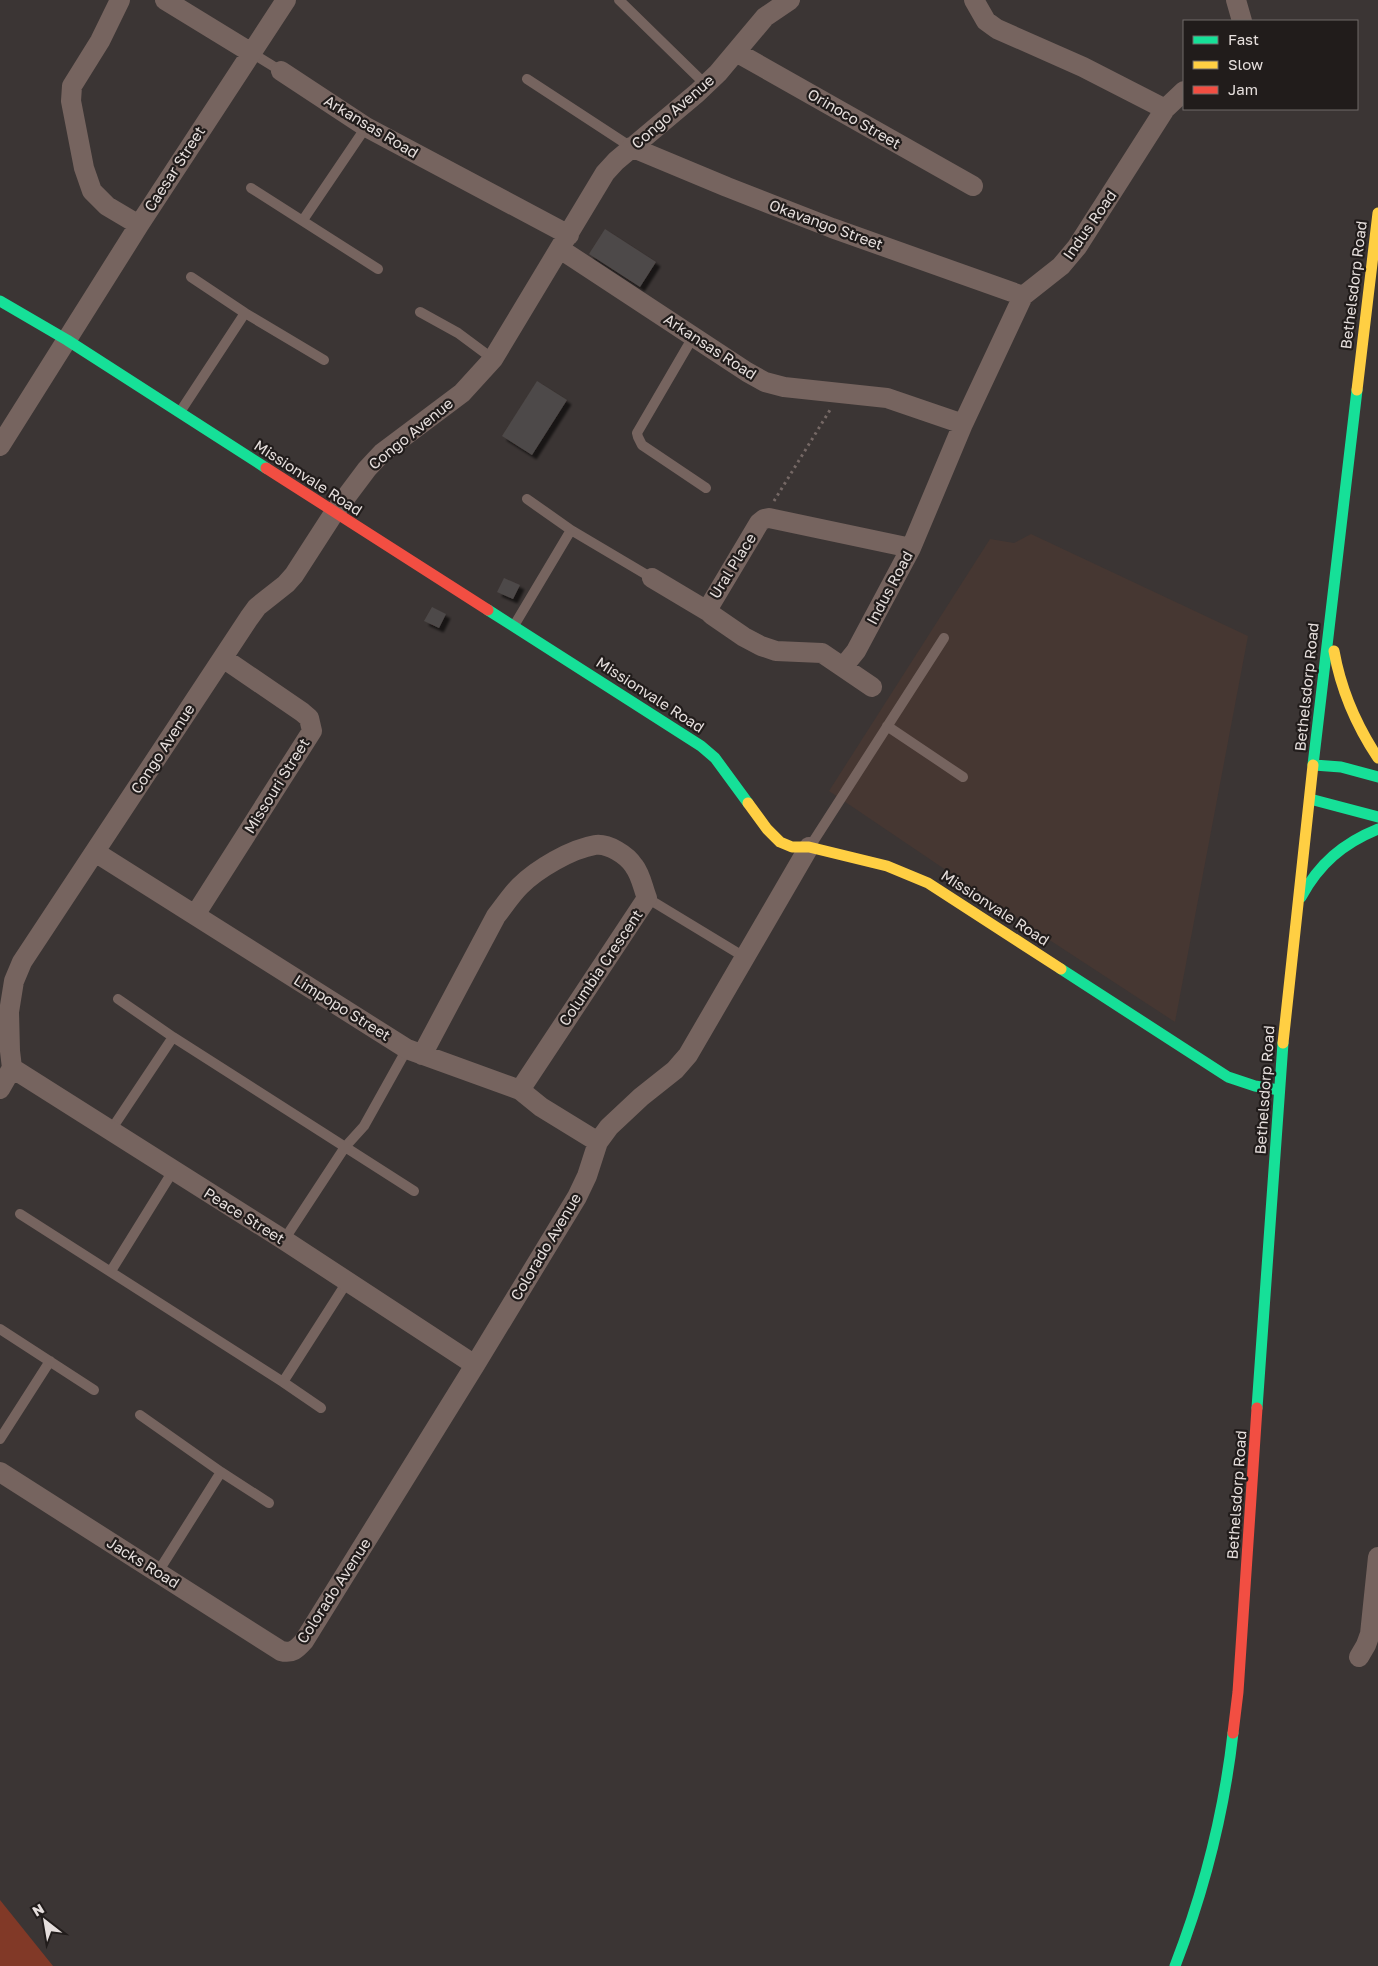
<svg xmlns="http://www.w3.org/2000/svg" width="1378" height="1966" font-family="'Golos Text',sans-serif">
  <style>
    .built { fill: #463732 }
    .water { fill: #813927 }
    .building { fill: #4e4948; filter: url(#shadow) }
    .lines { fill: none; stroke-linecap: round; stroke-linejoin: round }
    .path { stroke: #756865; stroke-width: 3; stroke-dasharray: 2.5 4; stroke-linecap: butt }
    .lane { stroke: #76645f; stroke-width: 10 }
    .street { stroke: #76645f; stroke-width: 20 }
    .fast { stroke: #16e098; stroke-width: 11 }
    .slow { stroke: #ffcf43; stroke-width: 11 }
    .jam { stroke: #f24e42; stroke-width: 11 }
    .labels { text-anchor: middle; stroke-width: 4.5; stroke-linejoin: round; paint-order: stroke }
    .street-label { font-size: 15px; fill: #e6dfdd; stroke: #211c1b }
  </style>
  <defs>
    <filter id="shadow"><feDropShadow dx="4.5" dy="4.5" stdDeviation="1" flood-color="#0009"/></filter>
  </defs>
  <rect width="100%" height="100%" fill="#3b3534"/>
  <!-- built -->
  <path class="built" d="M1031,534L1248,636L1175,1022L1051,941L829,791L990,539L1014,543Z"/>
  <!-- water -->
  <path class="water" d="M0,1900L53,1966H0Z"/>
  <!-- building -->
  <path class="building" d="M605,229L656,262L640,287L589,254Z
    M537,381L567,400L532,455L502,436Z
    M504,578L520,585L513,599L497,592Z
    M432,607L446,614L439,628L424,621Z"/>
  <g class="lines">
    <!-- path -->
    <path class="path" d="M774,501L830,410"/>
    <!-- lane -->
    <path class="lane" d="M619,0L706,85
      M250,52L281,71
      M527,79L631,147
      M251,188L378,269
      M303,220L366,127
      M191,277L245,313L324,360
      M420,312L458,333L493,359
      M693,337L637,433L638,437L642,445L706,488
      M180,412L245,313
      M527,499L571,530L652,578
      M515,624L571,530
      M887,726L963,777
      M811,845L944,638
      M647,898L746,958
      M118,999L173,1037L414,1191
      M111,1130L173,1037
      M20,1214L283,1382L321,1408
      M284,1240L345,1147L364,1126L407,1049
      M111,1271L173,1171
      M0,1329L94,1390
      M283,1382L347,1282
      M140,1415L221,1472L269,1503
      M0,1439L50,1361
      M158,1572L221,1472"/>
    <!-- street -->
    <path class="street" d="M120,0L100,41L72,86L71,101L84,168L92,191L107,206L139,225
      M165,0L250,52
      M1236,0L1242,21
      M736,52L973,186
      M281,71L366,127L569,235
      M1165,109L1184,91
      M631,147L727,187L832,228L1023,296
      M560,249L747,372L765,382L784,387L887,398L963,424
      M0,446L139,225L286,0
      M652,578L709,612
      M843,667L856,651L911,548L963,424L1023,296L1061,266L1077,247L1165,109L1083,67L997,29L986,21L974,0
      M872,687L822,653L776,651L761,646L744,637L712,615L709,612V607L759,523L764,519L769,518L911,548
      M95,852L407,1049L520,1090L541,1107L598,1142
      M195,915L312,731L309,718L302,712L223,658
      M422,1055L496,916C504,906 511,895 520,886C537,869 571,849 595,845C608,843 627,855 634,866C641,875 643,888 647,898L520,1090
      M12,1068L284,1240L475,1365
      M0,1089L12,1068L10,1051L9,1012L14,981L22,962L249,618L257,607L286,584L294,575L334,513L367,469L382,453L462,393L493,359L605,173L616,161L697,93L718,73L765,17L790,0
      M0,1472L281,1651C292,1654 297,1649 304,1641L475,1365L577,1197L587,1176L598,1142L609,1127L641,1097L675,1070L688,1055L809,847
      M1359,1657L1366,1645L1370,1634L1378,1557"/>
    <!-- fast -->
    <path class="fast" d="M0,301L67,340L266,468
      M488,610L701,746L715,758L748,803
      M1313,765L1357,390
      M1314,765L1341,767L1378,777
      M1310,799L1378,817
      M1301,897C1319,864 1343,843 1378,829
      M1061,969L1228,1077L1255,1086L1279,1090
      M1257,1408L1283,1043
      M1175,1966C1204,1891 1224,1813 1233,1733"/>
    <!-- slow -->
    <path class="slow" d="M1357,390L1378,213
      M1334,651C1341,690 1356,725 1378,758
      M748,803L767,829L780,842L792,847H809L887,866L928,883L1061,969
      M1283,1043L1313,765"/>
    <!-- jam -->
    <path class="jam" d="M266,468L488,610
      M1233,1733L1238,1692L1257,1408"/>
  </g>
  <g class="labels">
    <!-- street labels -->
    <g class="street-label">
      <text transform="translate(673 112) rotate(-41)" y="5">Congo Avenue</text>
      <text transform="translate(854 119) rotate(30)" y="5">Orinoco Street</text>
      <text transform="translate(371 127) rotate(31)" y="5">Arkansas Road</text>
      <text transform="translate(175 169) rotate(-57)" y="5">Caesar Street</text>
      <text transform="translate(826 225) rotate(20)" y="5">Okavango Street</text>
      <text transform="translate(1090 225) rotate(-55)" y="5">Indus Road</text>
      <text transform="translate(1354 285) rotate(-83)" y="5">Bethelsdorp Road</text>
      <text transform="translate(710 347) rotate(33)" y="5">Arkansas Road</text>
      <text transform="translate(411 434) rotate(-39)" y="5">Congo Avenue</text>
      <text transform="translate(308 478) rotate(33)" y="5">Missionvale Road</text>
      <text transform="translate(733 566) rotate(-58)" y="5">Ural Place</text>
      <text transform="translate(890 588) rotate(-62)" y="5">Indus Road</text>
      <text transform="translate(1307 687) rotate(-84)" y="5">Bethelsdorp Road</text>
      <text transform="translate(650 695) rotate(33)" y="5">Missionvale Road</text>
      <text transform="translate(163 749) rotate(-57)" y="5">Congo Avenue</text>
      <text transform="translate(277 786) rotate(-58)" y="5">Missouri Street</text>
      <text transform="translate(995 908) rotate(33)" y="5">Missionvale Road</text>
      <text transform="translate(601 968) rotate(-56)" y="5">Columbia Crescent</text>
      <text transform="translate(342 1008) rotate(32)" y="5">Limpopo Street</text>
      <text transform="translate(1265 1090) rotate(-86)" y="5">Bethelsdorp Road</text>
      <text transform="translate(244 1216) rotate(32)" y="5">Peace Street</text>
      <text transform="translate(546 1247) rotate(-59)" y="5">Colorado Avenue</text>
      <text transform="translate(1237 1495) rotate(-86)" y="5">Bethelsdorp Road</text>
      <text transform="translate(143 1563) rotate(32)" y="5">Jacks Road</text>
      <text transform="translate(334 1591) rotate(-57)" y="5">Colorado Avenue</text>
    </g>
  </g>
  <!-- legend -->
  <rect x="1183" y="20" width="175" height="90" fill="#211c1b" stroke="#706a69"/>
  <rect x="1193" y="36" width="25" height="8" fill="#16e098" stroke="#706a69"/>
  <text x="1228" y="45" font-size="15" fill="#e6dfdd">Fast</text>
  <rect x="1193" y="61" width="25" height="8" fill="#ffcf43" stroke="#706a69"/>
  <text x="1228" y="70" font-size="15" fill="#e6dfdd">Slow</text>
  <rect x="1193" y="86" width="25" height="8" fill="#f24e42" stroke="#706a69"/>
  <text x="1228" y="95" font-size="15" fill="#e6dfdd">Jam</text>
  <!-- north arrow -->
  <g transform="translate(45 1921) rotate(329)" stroke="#211c1b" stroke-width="4" paint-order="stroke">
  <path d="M0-4L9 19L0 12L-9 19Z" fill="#e6dfdd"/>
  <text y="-8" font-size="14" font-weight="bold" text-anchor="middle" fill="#e6dfdd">N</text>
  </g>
</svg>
